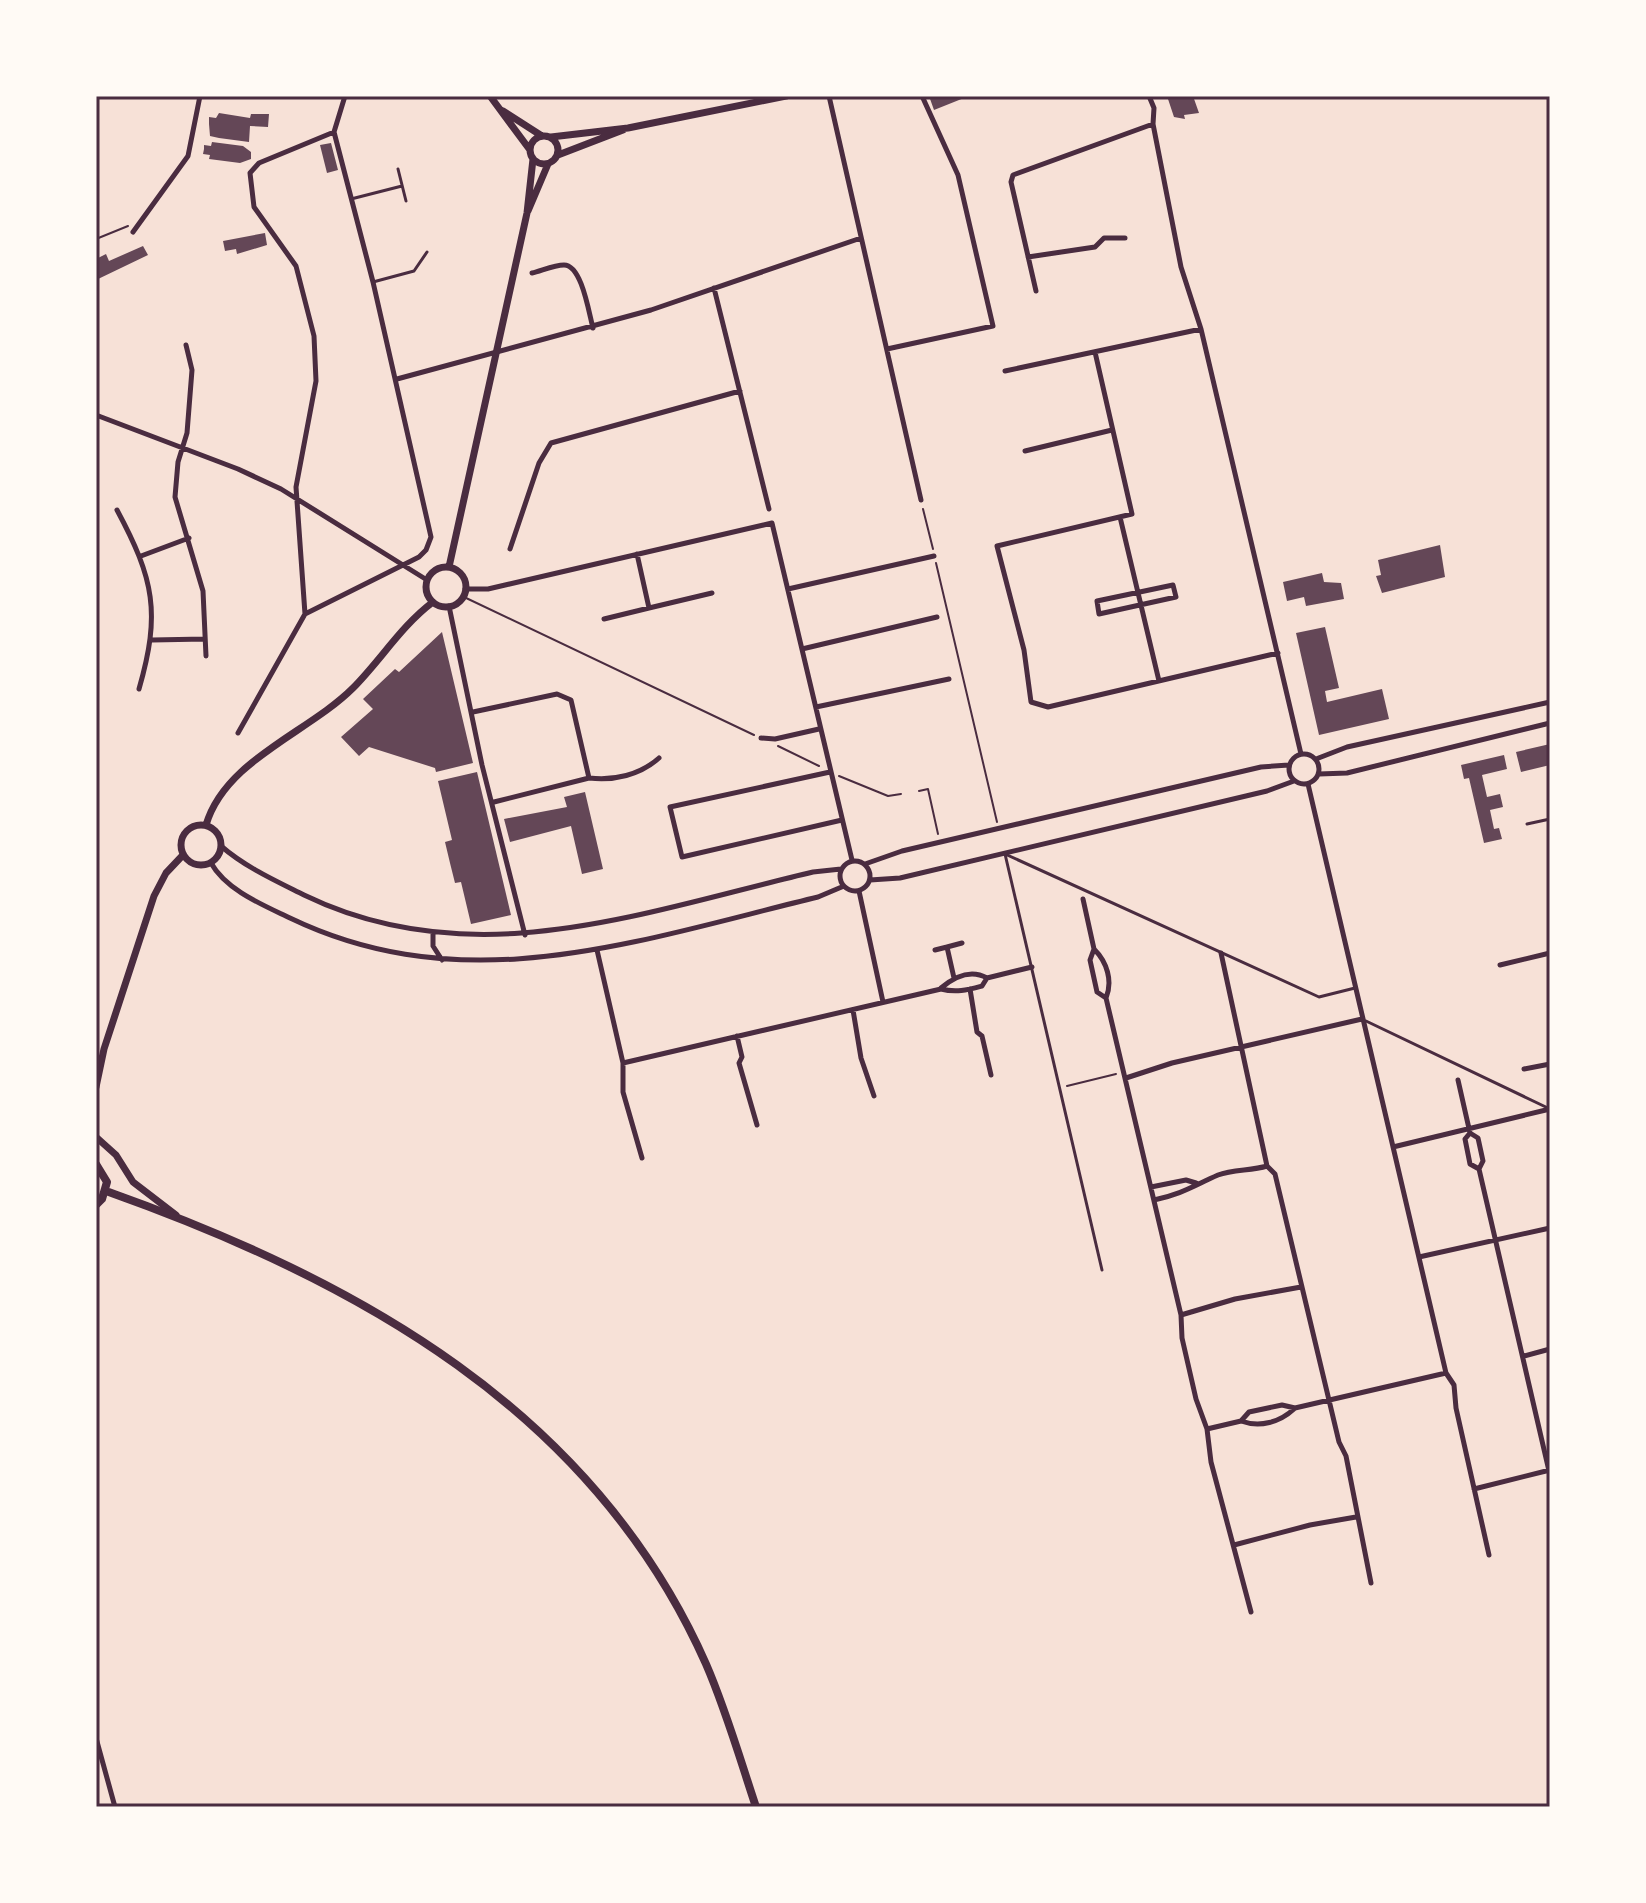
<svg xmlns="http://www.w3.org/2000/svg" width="1646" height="1903" font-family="Signika,sans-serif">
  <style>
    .building { fill: #644757 }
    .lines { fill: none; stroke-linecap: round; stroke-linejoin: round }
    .path { stroke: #4a2c40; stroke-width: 2 }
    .service { stroke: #4a2c40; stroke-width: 3 }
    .minor { stroke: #4a2c40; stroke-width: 5 }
    .tertiary { stroke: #4a2c40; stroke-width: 7 }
    .secondary { stroke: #4a2c40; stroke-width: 8 }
    .neatline { fill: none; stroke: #4a2c40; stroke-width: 3 }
  </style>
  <rect width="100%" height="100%" fill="#f7e1d7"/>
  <!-- building -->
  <path class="building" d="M929,96H969L934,110Z
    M1167,96H1193L1199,113L1184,115L1185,119L1174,117Z
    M219,113L250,118L251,114H269L268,127L250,126L249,142L219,138L210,136L209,124V117L216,118Z
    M212,142L243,146L251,152V159L240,163L209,159L210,155L203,154L204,149V145L211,146Z
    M331,143L338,170L327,173L320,145Z
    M265,233L267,245L237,254L236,249L225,251L223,241Z
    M143,246L148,255L96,280V259L106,254L109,261Z
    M1440,545L1445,577L1382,593L1376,576L1381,575L1378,560Z
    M1322,573L1324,582L1341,583L1344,599L1306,606L1304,597L1287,601L1283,582Z
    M1325,627L1339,688L1325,691L1327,702L1382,689L1389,719L1319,735L1296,633Z
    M442,632L473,763L436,772L435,768L369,747L359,756L341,737L373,709L363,699L395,669L399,672Z
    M1550,744V765L1521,772L1516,752Z
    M1504,755L1507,769L1482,775L1487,797L1500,794L1503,807L1490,810L1494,829L1499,828L1502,839L1484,843L1469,778L1464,779L1461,765Z
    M477,772L511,915L471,924L461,882L455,883L450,863L445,842L452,840L438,781Z
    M585,792L603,869L582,874L571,826L510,842L504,819L567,807L564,797Z"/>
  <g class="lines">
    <!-- path -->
    <path class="path" d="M96,239L128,226
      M923,509L933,549
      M936,563L997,822
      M464,597L754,735
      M778,746L819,766
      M839,776L888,796L901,794
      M919,791L928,789L938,834
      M1067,1086L1116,1074"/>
    <!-- service -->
    <path class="service" d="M398,169L406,201
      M351,199L402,186
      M373,282L414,271L427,252
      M1527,824L1550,819
      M1005,854L1102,1270
      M1005,854L1319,997L1355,988
      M1366,1021L1550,1109"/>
    <!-- minor -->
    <path class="minor" d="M829,96L921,500
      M1149,96L1154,108L1153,124L1181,267L1201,329L1301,754
      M133,232L188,156L200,96
      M1028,257L1095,247L1104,238H1125
      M532,273C541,271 554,265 564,265C582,265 589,314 593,328
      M714,288L769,509
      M1036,291L1011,182L1013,175L1153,124
      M186,345L192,370L187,433L178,462L175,497L203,591L206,656
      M887,349L993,326L958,175L922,96
      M1095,352L1132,514L997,546L1024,650L1031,702L1048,707L1278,653
      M1005,371L1201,329
      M397,379L651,310L861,238
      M96,415L238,469L281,489L427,580
      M1025,451L1112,430
      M117,510C154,579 161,613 139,689
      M1120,517L1159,681
      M510,549L539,463L551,443L740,391
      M637,554L649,608L712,593
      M141,556L189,538
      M1173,585L1176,597L1099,614L1097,601Z
      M465,589H488L772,523L852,860
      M788,589L934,556
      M449,606L482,765L525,935
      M305,614L296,487L316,381L314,336L296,266L254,207L250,173L259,163L334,132
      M604,619L649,608
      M152,640L205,639
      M802,649L937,617
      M816,707L949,679
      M473,712L557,694L571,700L589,778
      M238,733L305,614L419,557L426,550L431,537L373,282L334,132L345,96
      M761,738L775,739L819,729
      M1289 769a15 15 0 1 1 30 0a15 15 0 1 1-30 0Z
      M1316,759L1347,747L1550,702
      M830,772L670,807L682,857L842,820
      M1319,774L1347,773L1550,723
      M1308,784L1446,1373L1454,1385L1456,1408L1489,1555
      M494,802L589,778C614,781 640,775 659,758
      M221,846C245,867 276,881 304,895C473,977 643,912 813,872L841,869
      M840 876a15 15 0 1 1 30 0a15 15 0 1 1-30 0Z
      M211,863C226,890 263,905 290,918C467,1003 639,940 818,897L844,886
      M865,864L902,851L1261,767L1289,765
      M870,880L900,878L1267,791L1294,781
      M859,891L883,1002
      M1083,899L1094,949L1090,960L1097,992L1106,998L1181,1315
      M433,933V946L442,960
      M1094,949C1107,962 1113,981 1106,998
      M597,950L623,1063V1092L642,1158
      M935,950L947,947
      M1221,953L1267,1166L1275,1174L1339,1442L1346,1456L1371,1583
      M1500,965L1550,953
      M954,978L947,947L962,943
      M941,988C954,977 971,969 987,978
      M970,989L977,1032L982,1036L991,1075
      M853,1010L861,1058L874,1096
      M737,1036L742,1057L739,1063L757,1125
      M623,1063L941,989C956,993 967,990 982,986L987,978L1032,967
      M1524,1069L1550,1064
      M1126,1078L1172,1063L1362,1019
      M1458,1080L1470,1133L1465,1139L1470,1164L1479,1169L1549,1471
      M1470,1133L1478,1138L1483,1161L1479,1169
      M1393,1147L1550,1109
      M1151,1187L1186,1180L1196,1183
      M1154,1200C1182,1194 1193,1186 1218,1175C1233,1169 1251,1171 1267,1166
      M1419,1257L1550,1228
      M1524,1356L1550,1349
      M1241,1421C1260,1428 1280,1422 1294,1409
      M1207,1429L1241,1421L1249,1412L1282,1405L1295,1408L1446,1373
      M1474,1489L1550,1470
      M1234,1545L1310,1525L1356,1517
      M1251,1612L1211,1462L1207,1429L1196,1399L1182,1338L1181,1315L1235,1299L1301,1287
      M96,1738L115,1807"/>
    <!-- tertiary -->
    <path class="tertiary" d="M490,96L530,150
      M503,111L542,136
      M530 150a14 14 0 1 1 28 0a14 14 0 1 1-28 0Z
      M551,137L628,128L786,96
      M558,155L623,130
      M528,211L548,164
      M449,567L527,213L533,159
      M426 587a20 20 0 1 1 40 0a20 20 0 1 1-40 0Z
      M181 845a20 20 0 1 1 40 0a20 20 0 1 1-40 0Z
      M206,825C225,760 308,733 353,688C380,661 402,625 433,602
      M96,1087L104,1049L154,896L166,873L183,855
      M96,1137L116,1155L133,1182L176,1215"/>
    <!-- secondary -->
    <path class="secondary" d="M96,1164L107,1182L102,1199L96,1205
      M106,1191C356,1280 593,1409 706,1664C726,1710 740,1759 756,1807"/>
  </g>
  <!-- border -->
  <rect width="1646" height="1903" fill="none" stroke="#fffaf5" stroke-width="196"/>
  <rect x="98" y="98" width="1450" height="1707" class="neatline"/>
</svg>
